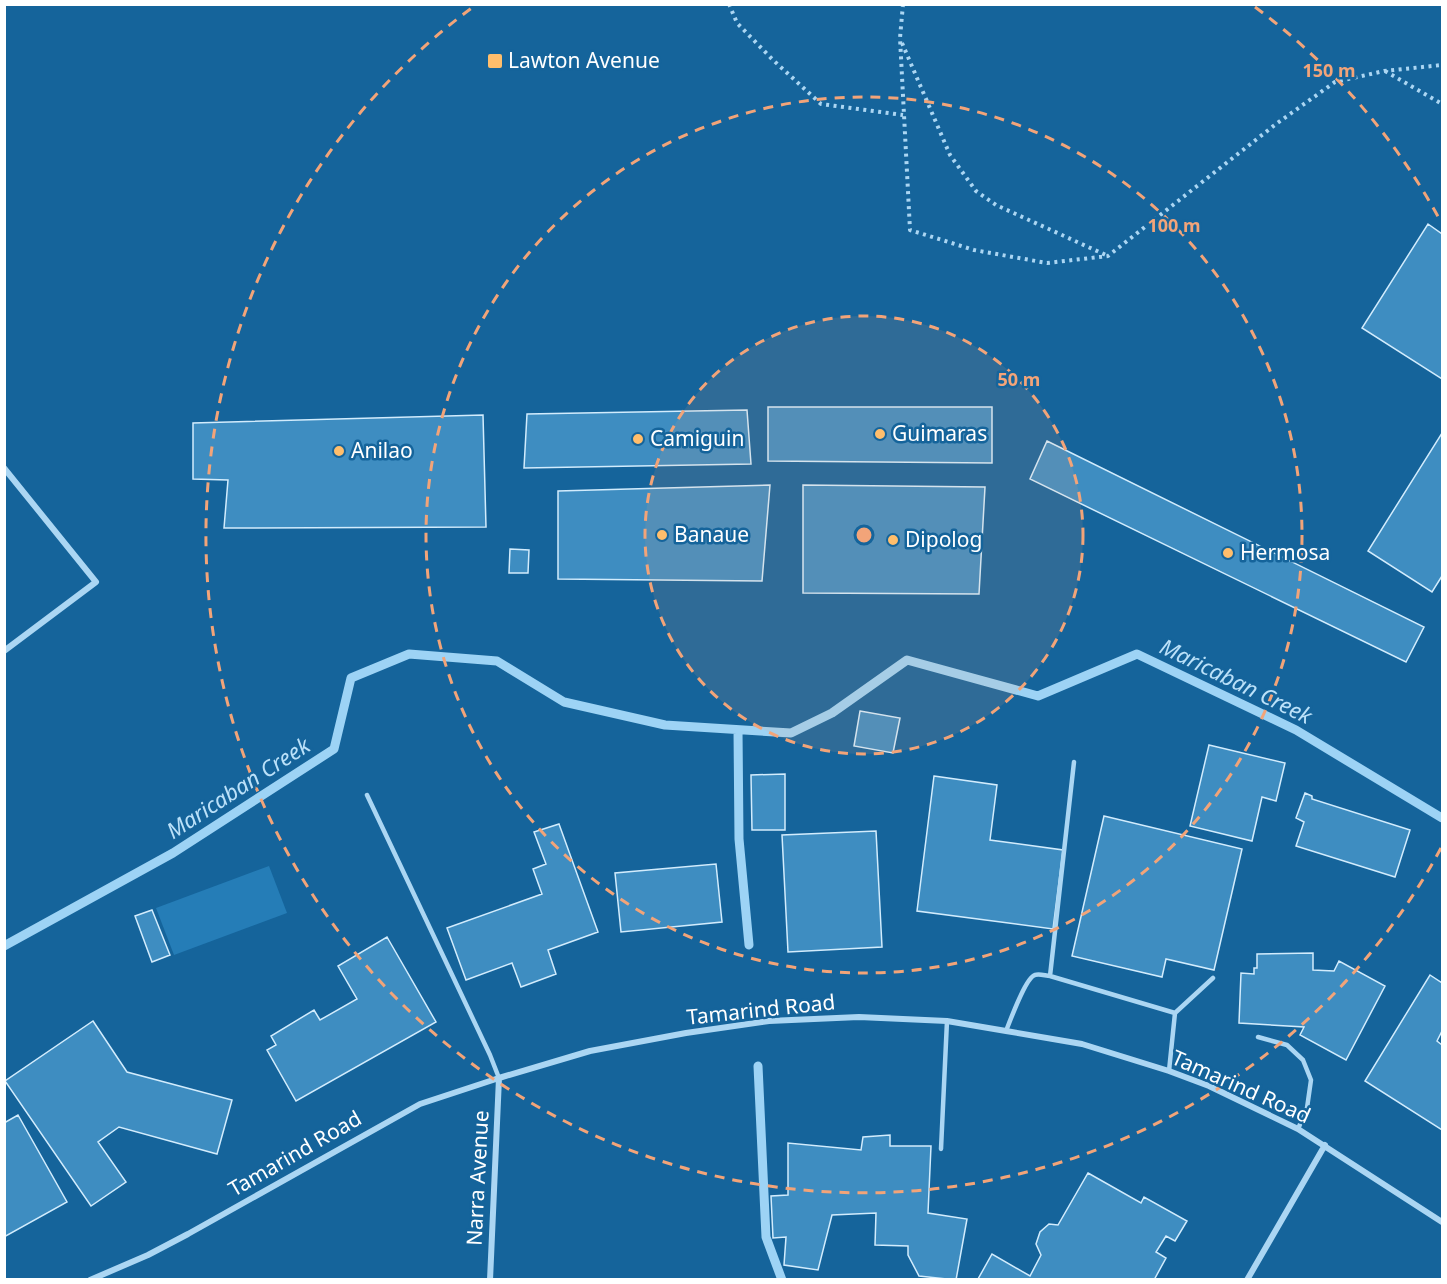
<svg xmlns="http://www.w3.org/2000/svg" width="1447" height="1284" font-family="'Noto Sans',sans-serif">
  <style>
    .green { fill: #257db7 }
    .lines { fill: none; stroke-linecap: round; stroke-linejoin: round }
    .stream { stroke: #9dd3f5; stroke-width: 9 }
    .building { fill: #3e8dc1; stroke: #d2ecfd; stroke-width: 1.5 }
    .path { stroke: #abd6f3; stroke-width: 4; stroke-dasharray: 3 4.5; stroke-linecap: butt }
    .service { stroke: #abd6f3; stroke-width: 4.5 }
    .minor { stroke: #abd6f3; stroke-width: 6 }
    .ring { fill: none; stroke: #f2a479; stroke-width: 3; stroke-dasharray: 10 8 }
    .poi-dot { fill: #ffbe6c; stroke: #15649b; stroke-width: 2 }
    .labels { text-anchor: middle; stroke-width: 5; stroke-linejoin: round; paint-order: stroke }
    .poi-label { font-size: 21px; fill: #fff; stroke: #15649b; text-anchor: start }
    .street-label { font-size: 21px; fill: #fff; stroke: #15649b }
    .water-label { font-size: 22px; font-style: italic; fill: #bbe1f9; stroke: #15649b }
    .centre { fill: #f2a479; stroke: #15649b; stroke-width: 3 }
    .ring-label { font-size: 18px; text-anchor: middle; font-weight: bold; fill: #f2a479; stroke: #15649b; stroke-width: 5; stroke-linejoin: round; paint-order: stroke }
  </style>
  <rect width="100%" height="100%" fill="#15649b"/>
  <!-- green -->
  <path class="green" d="M269,866L287,913L174,955L156,908Z"/>
  <g class="lines">
    <!-- stream -->
    <path class="stream" d="M738,730L739,839L749,945
      M4,946L173,853L334,749L351,678L409,654L497,661L564,702L665,725L791,733L832,713L907,660L1038,696L1137,654L1296,730L1442,818
      M758,1066L766,1237L782,1280"/>
  </g>
  <!-- building -->
  <path class="building" d="M1428,224L1442,234V379L1362,328Z
    M768,407H992V463L768,461Z
    M747,410L751,464L524,468L527,414Z
    M483,415L486,527L224,528L228,480L193,479V423Z
    M1442,433V576L1432,592L1368,551Z
    M1047,441L1424,627L1406,662L1030,479Z
    M770,485L762,581L558,579V491Z
    M803,485L985,487L979,594L803,593Z
    M510,549L529,550L528,573H509Z
    M860,711L900,718L893,753L854,746Z
    M1209,745L1285,763L1276,801L1262,797L1252,841L1190,826Z
    M785,774V830H752L751,775Z
    M934,776L997,785L990,840L1063,850L1053,929L917,911Z
    M1305,793L1312,796V799L1410,830L1395,877L1296,846L1304,822L1296,818Z
    M1104,816L1242,849L1214,970L1166,959L1162,977L1072,956Z
    M559,824L598,932L548,950L556,974L521,987L512,963L466,980L447,928L542,894L533,869L546,864L534,832Z
    M876,831L882,947L788,952L782,835Z
    M716,864L722,922L621,932L615,873Z
    M152,910L170,955L152,962L135,916Z
    M387,937L436,1022L296,1101L267,1050L276,1045L271,1036L314,1010L320,1020L357,999L338,966Z
    M1313,953V970L1334,971L1339,961L1385,986L1346,1060L1300,1035L1304,1027L1239,1023L1241,973L1254,974V968H1257V954Z
    M1430,975L1442,983V1031L1437,1041L1442,1045V1130L1365,1081Z
    M93,1021L127,1072L232,1100L217,1154L119,1127L98,1142L126,1182L91,1206L5,1081Z
    M18,1115L67,1202L4,1237V1123Z
    M890,1135V1146H931L928,1213L967,1219L956,1280L919,1276L908,1255V1246L875,1245L876,1213L832,1215L818,1270L784,1265L786,1237L773,1238L771,1196L788,1195V1143L861,1150L863,1137Z
    M1088,1173L1141,1203L1144,1197L1187,1221L1175,1241L1166,1236L1156,1252L1166,1258L1154,1280L978,1279L992,1254L1030,1276L1041,1255L1036,1244L1040,1232L1049,1224L1058,1225Z"/>
  <g class="lines">
    <!-- path -->
    <path class="path" d="M729,4L737,23L773,60L821,104L903,115
      M903,4L900,38L910,230L974,250L1047,263L1108,256L1276,124L1335,82L1384,71L1442,65
      M902,43L950,155L976,191L996,205L1108,256
      M1385,71L1442,104"/>
    <!-- service -->
    <path class="service" d="M367,795L490,1055L499,1078
      M1050,976L1074,762
      M1175,1013L1213,978
      M1006,1031C1010,1021 1026,977 1035,975C1039,973 1046,976 1050,976L1175,1013L1169,1071
      M1258,1037L1287,1045L1303,1060L1311,1080L1307,1108L1298,1129
      M941,1149L947,1021"/>
    <!-- minor -->
    <path class="minor" d="M4,468L96,582L4,651
      M90,1280L148,1255L188,1234L420,1104L499,1078L590,1051L686,1033L769,1021L859,1017L947,1021L1006,1031L1082,1044L1169,1071L1209,1086L1298,1129L1442,1222
      M490,1280L499,1078
      M1247,1280L1325,1145"/>
  </g>
  <!-- distance rings -->
  <circle cx="864" cy="535" r="219" fill="#f2a479" fill-opacity=".12"/>
  <g class="ring">
    <circle cx="864" cy="535" r="219"/>
    <circle cx="864" cy="535" r="438"/>
    <path d="M1441 848A657 657 0 1 1 473 7M1255 7A657 657 0 0 1 1441 222"/>
  </g>
  <!-- markers -->
  <g class="poi-dot">
    <rect x="487" y="53" width="16" height="16" rx="3"/>
    <circle cx="880" cy="434" r="6"/>
    <circle cx="638" cy="439" r="6"/>
    <circle cx="339" cy="451" r="6"/>
    <circle cx="662" cy="535" r="6"/>
    <circle cx="893" cy="540" r="6"/>
    <circle cx="1228" cy="553" r="6"/>
  </g>
  <g class="labels">
    <!-- poi labels -->
    <g class="poi-label">
      <text x="508" y="68">Lawton Avenue</text>
      <text x="892" y="441">Guimaras</text>
      <text x="650" y="446">Camiguin</text>
      <text x="351" y="458">Anilao</text>
      <text x="674" y="542">Banaue</text>
      <text x="905" y="547">Dipolog</text>
      <text x="1240" y="560">Hermosa</text>
    </g>
    <!-- street labels -->
    <g class="street-label">
      <text transform="translate(761 1010) rotate(-6)" y="7">Tamarind Road</text>
      <text transform="translate(1241 1087) rotate(24)" y="7">Tamarind Road</text>
      <text transform="translate(295 1154) rotate(-30)" y="7">Tamarind Road</text>
      <text transform="translate(478 1178) rotate(-87)" y="7">Narra Avenue</text>
    </g>
    <!-- water labels -->
    <g class="water-label">
      <text transform="translate(1236 681) rotate(26)" y="8">Maricaban Creek</text>
      <text transform="translate(238 788) rotate(-33)" y="8">Maricaban Creek</text>
    </g>
  </g>
  <circle cx="864" cy="535" r="9" class="centre"/>
  <g class="ring-label">
    <text x="1329" y="77">150 m</text>
    <text x="1174" y="232">100 m</text>
    <text x="1019" y="386">50 m</text>
  </g>
  <!-- border -->
  <rect width="1447" height="1284" fill="none" stroke="#ffffff" stroke-width="12"/>
</svg>
